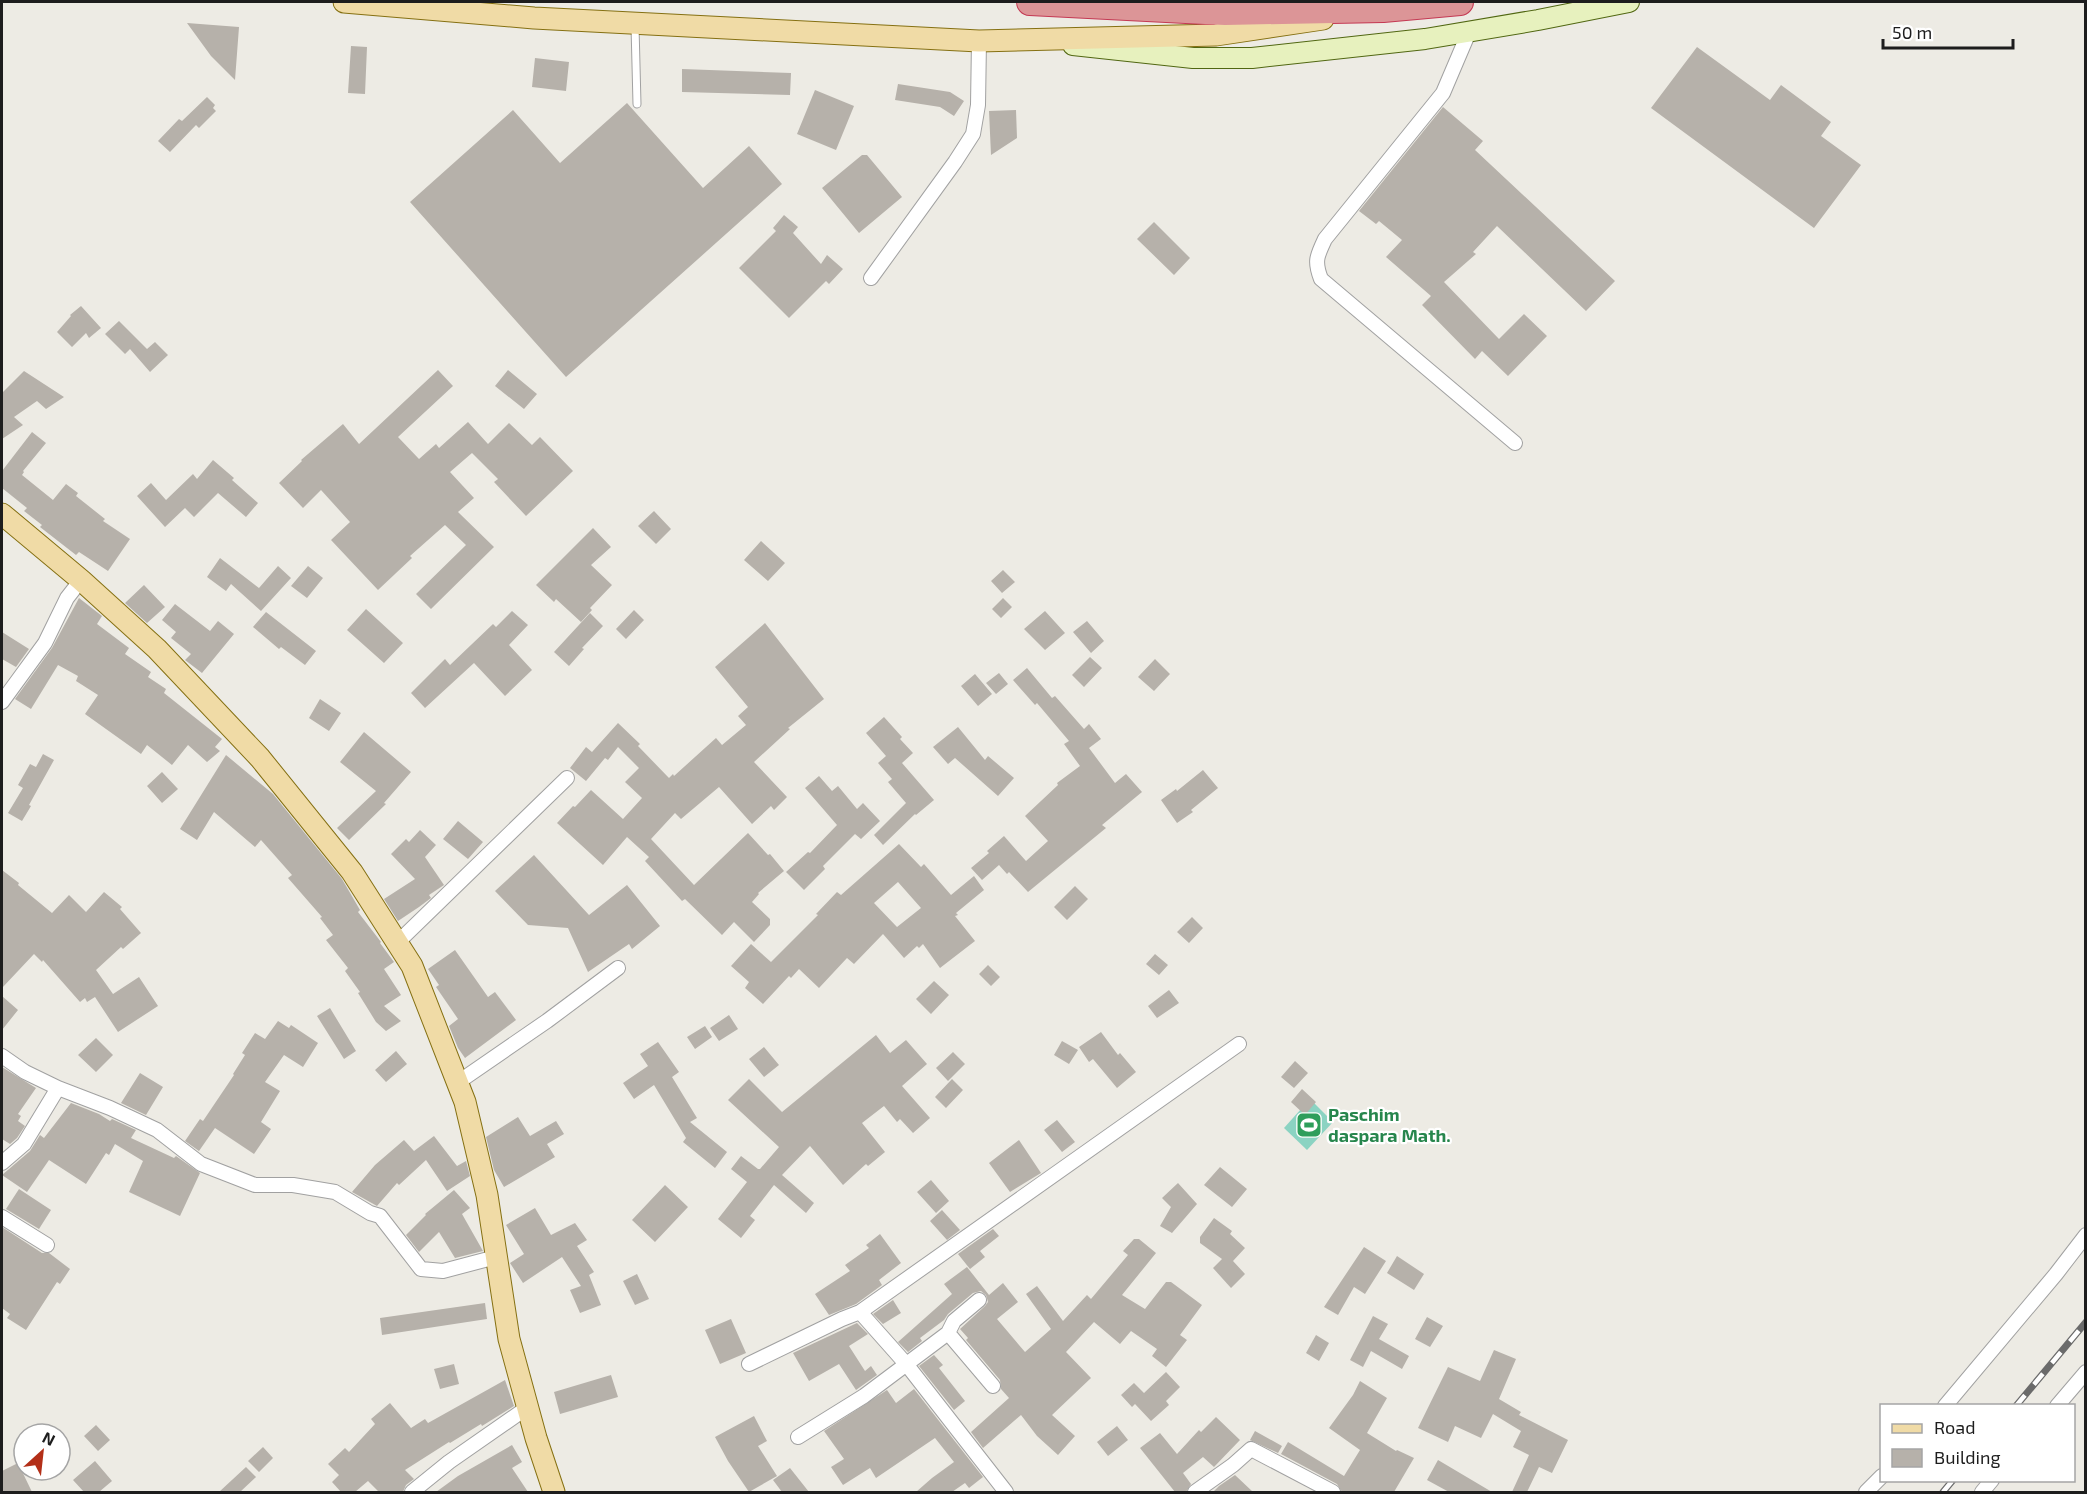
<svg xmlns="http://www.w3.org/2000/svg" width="2087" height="1494" font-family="'Exo 2',sans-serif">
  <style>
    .pitch { fill: #8bd3c2 }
    .building { fill: #b6b1aa; fill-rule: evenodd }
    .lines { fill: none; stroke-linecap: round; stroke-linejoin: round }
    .lane-casing { stroke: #a1a1a1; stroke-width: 9 }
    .street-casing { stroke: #a1a1a1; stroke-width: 16 }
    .secondary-casing { stroke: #516712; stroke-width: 22 }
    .primary-casing { stroke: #857012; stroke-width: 23 }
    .highway-casing { stroke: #c43953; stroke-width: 28 }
    .lane { stroke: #fff; stroke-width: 7 }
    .street { stroke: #fff; stroke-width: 14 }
    .secondary { stroke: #e7f1be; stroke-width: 20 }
    .primary { stroke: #f0dba6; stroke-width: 21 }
    .highway { stroke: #dc9597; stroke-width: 26 }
    .rail-casing { stroke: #6b6b6b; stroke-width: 7 }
    .rail { stroke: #fff; stroke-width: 4.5; stroke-dasharray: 14; stroke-linecap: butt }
    .labels { text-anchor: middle; stroke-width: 4.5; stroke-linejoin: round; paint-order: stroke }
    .leisure-label { font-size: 18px; font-weight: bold; fill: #27864d; stroke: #fff; text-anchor: start }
  </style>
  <rect width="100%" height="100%" fill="#edebe4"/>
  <!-- pitch -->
  <path class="pitch" d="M1310,1099L1333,1122L1307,1150L1284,1128Z"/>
  <!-- building -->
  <path class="building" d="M187,23L239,27L235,80L211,56Z
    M351,46L367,47L365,94L348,93Z
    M1697,47L1770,100L1781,85L1831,122L1821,136L1861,165L1814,228L1651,108Z
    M535,58L569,62L566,91L532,87Z
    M682,69L791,73L790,95L682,92Z
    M898,84L950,92L964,101L954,116L940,107L895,100Z
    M815,90L854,106L836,150L797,134Z
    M207,97L215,105L213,108L216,111L199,128L196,125L170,152L158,141L179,119L182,121Z
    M627,103L703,188L749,146L782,184L566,377L410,202L513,110L560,163Z
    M1443,107L1483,141L1475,150L1615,281L1586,311L1497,226L1473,252L1476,254L1444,282L1499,339L1524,314L1547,336L1508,376L1482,351L1475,359L1422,305L1431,296L1386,257L1402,240L1379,221L1376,224L1359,211Z
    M1016,110L1017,138L991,155L989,111Z
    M862,155H867L902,197L859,233L822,188Z
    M784,215L798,227L793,233L821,264L827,255L843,269L829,284L826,281L789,318L739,268L776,231L773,228Z
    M1154,222L1190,258L1174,275L1137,239Z
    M81,306L101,328L89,338L86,333L72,347L57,332L71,316L70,315Z
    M119,321L147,349L155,342L168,355L150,372L130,349L125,354L105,334Z
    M438,370L453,386L398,437L419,459L436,444L439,448L468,422L488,444L509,423L532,445L540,437L573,471L526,516L494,482L498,479L472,453L450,472L474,498L458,512L494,547L431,609L416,594L466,545L445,525L410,556L412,558L378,590L331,540L350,522L321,490L303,508L279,483L302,461L301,460L343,424L359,444Z
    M508,370L537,394L524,409L495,386Z
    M24,371L64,397L46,409L37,401L14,417L23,425L2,439V393Z
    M32,432L46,443L23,471L24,472L22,475L53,500L66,484L78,493L76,496L105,519L103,521L130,539L108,571L79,552L76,555L40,527L42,525L24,511L27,508L2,488V471Z
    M213,460L234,478L232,480L258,503L246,517L218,493L194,517L185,508L165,527L137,496L151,483L166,500L193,474L197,479Z
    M654,511L671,529L656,544L638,526Z
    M593,528L611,547L591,565L612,585L590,608L592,610L581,622L556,599L554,602L536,585Z
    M761,541L785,563L768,581L744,560Z
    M220,558L259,588L278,566L291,578L261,611L231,584L226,591L207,577Z
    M308,566L323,578L307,598L291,586Z
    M1003,570L1015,582L1002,593L991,581Z
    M144,585L165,607L147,623L125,603Z
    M79,598L102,616L97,624L129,648L125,654L151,672L148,677L166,689L164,693L222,739L215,747L220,751L207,762L188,745L172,765L147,745L141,754L85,714L98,695L76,681L78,676L58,665L31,709L15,699L52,648Z
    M1003,598L1012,607L1001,618L992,609Z
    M175,604L210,631L218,621L234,634L202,673L185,660L191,654L171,638L176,632L162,620Z
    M366,609L403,643L384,663L347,630Z
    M634,610L644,620L626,639L616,629Z
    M512,611L528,625L509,645L532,670L505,696L474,663L425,708L411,693L445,659L450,665L493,624L496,627Z
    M1045,611L1065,633L1045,650L1024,629Z
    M266,612L316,651L305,665L281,647L279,649L253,627Z
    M590,613L603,626L582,648L584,649L569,666L554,652Z
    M1087,621L1104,641L1091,653L1073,632Z
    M765,623L824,699L788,728L790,729L754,762L787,797L774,810L771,806L752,824L719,787L681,819L675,813L651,839L694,885L748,833L768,855L770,854L784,871L758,893L759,894L752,902L770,919V925L754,942L734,922L722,935L685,899L682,901L645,861L649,857L627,837L603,865L557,823L573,806L575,807L591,790L623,819L642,798L625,782L639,768L618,747L608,760L605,758L586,781L570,768L586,747L592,752L618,723L640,744L638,746L669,778L673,774L674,776L716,738L722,745L746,725L738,716L748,707L715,667Z
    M2,632L29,649L16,667L2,659Z
    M1090,657L1102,668L1084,687L1072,675Z
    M1155,659L1170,674L1154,691L1138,677Z
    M1027,668L1052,698L1055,696L1084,729L1089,724L1101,739L1089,748L1115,783L1126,774L1142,792L1102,825L1106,828L1028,892L1009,872L1007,874L999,865L982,880L971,868L989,853L987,851L1004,836L1026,861L1048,841L1025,816L1058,785L1057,783L1080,766L1064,744L1069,741L1037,703L1035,705L1013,680Z
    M999,673L1008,684L996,694L986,683Z
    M975,674L992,694L978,706L961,686Z
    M320,699L341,713L329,731L309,718Z
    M884,717L902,737L900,739L913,753L902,763L934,800L916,815L915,814L883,845L874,835L906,803L888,782L892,779L878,763L886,756L866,733Z
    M958,727L985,760L988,756L1014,778L998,796L955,758L948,764L933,747Z
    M364,732L411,772L384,803L386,804L349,840L337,828L376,791L340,762Z
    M43,754L54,760L29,805L31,806L22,821L8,813L23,788L18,785L30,764L36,767Z
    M226,755L273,794L342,879L360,910L358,912L381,942L380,943L394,962L384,969L401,995L384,1006L401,1021L386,1031L376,1022L358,993L360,992L345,971L348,968L326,940L333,935L320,918L322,917L288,878L292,875L261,840L255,847L214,812L197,840L180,829Z
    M1203,770L1218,788L1191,810L1193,812L1177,823L1161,800L1176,789L1177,791Z
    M162,772L178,789L162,803L147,786Z
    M819,776L832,791L838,786L857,809L863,803L880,821L861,839L855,834L823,866L825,869L804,890L786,872L808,852L810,853L837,825L805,788Z
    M458,821L483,842L468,859L443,839Z
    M420,830L436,845L425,857L444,885L429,895L431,898L419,907L398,921L384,899L415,879L391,854L406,839L409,842Z
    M899,844L921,867L924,864L951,895L974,876L984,890L956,913L958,915L955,916L975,941L940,968L923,944L919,948L917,946L904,958L883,934L854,964L847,958L819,988L799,969L791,978L789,976L763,1004L745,988L749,982L731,966L751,944L771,962L818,915L816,914L837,892L841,895ZM898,882L921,908L897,927L874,903Z
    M534,855L589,915L627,885L660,926L632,949L629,944L588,972L568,928L528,925L495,891Z
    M2,870L19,883L18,885L52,913L69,895L86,912L104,892L122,907L120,909L141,933L123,949L121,947L96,970L113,994L139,977L158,1006L118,1032L95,997L87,1002L85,998L80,1002L43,960L42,962L34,954L2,988Z
    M1075,886L1088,899L1067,920L1054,907Z
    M1192,917L1203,928L1189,943L1177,932Z
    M455,950L488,997L495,992L516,1020L465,1058L458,1048L449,1026L458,1019L436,987L439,985L428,969Z
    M1155,954L1168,965L1159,975L1146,964Z
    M988,965L1000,977L991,986L979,974Z
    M934,981L949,995L931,1014L916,999Z
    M1169,990L1179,1003L1157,1018L1148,1006Z
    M2,996L18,1010L2,1030Z
    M330,1008L356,1051L344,1059L317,1016Z
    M729,1015L738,1029L719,1041L710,1028Z
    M278,1021L289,1028L291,1025L318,1043L303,1067L284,1055L265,1082L280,1091L261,1122L271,1129L254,1154L215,1128L199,1151L185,1141L200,1119L203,1121L234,1075L233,1074L245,1055L242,1053L255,1033L265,1039Z
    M705,1026L712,1037L695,1049L687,1037Z
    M1101,1032L1118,1055L1120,1053L1136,1072L1117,1088L1093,1059L1089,1062L1079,1047Z
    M876,1035L890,1053L906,1040L927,1064L902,1086L930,1118L913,1133L900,1119L897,1122L884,1106L862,1123L885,1152L868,1166L866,1164L843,1185L810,1146L782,1175L814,1203L806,1213L774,1185L750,1216L755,1220L741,1238L718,1219L747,1182L731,1169L741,1156L758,1169H760L779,1147L728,1100L749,1079L782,1112Z
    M96,1038L113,1055L96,1072L78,1055Z
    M1062,1041L1078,1050L1069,1064L1054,1055Z
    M658,1042L679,1072L672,1077L697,1118L690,1122L727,1152L715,1168L683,1142L686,1138L654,1085L634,1099L623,1083L648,1066L640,1054Z
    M764,1047L779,1065L764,1077L749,1059Z
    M396,1051L407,1064L386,1082L375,1070Z
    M953,1052L965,1064L948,1081L936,1068Z
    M1295,1061L1308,1073L1294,1088L1281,1077Z
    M2,1067L36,1088L18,1114L21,1116L18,1121L25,1126L17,1138L10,1144L2,1139Z
    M140,1073L163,1087L146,1115L121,1103Z
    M952,1079L963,1090L946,1108L935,1097Z
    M1302,1089L1316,1102L1305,1115L1291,1102Z
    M71,1103L99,1114L110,1121L112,1119L136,1130L131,1138L174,1158L176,1156L200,1173L180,1216L129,1192L143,1161L115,1144L109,1155L106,1153L86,1184L49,1160L27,1192L2,1175L30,1151L40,1135L44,1138Z
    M518,1117L530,1136L556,1121L564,1134L547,1144L555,1157L504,1187L494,1170L486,1137Z
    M1057,1120L1075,1142L1062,1152L1044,1130Z
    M434,1136L457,1166L466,1161L470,1176L447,1191L426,1160L399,1185L397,1183L377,1206L352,1192L375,1165L404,1140L414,1151Z
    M1019,1140L1041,1173L1010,1192L989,1163Z
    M1220,1167L1247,1189L1232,1207L1204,1185Z
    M931,1180L949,1201L936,1213L917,1192Z
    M1178,1183L1197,1204L1172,1233L1160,1226L1171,1207L1162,1198Z
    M665,1185L688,1207L655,1242L632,1220Z
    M19,1189L51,1210L39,1229L6,1209Z
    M454,1190L470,1208L462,1214L483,1251L455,1258L439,1232L419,1252L406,1235L426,1215L425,1214Z
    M535,1208L551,1235L575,1223L587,1240L577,1246L594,1272L589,1275L601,1305L580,1313L570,1290L581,1286L562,1257L523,1283L510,1263L524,1254L506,1225Z
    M942,1210L960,1230L947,1240L930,1221Z
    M1214,1218L1232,1231L1230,1234L1245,1248L1233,1261L1245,1274L1231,1288L1213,1268L1222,1259L1200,1243V1237Z
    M2,1227L42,1253H49L70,1269L60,1284L57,1282L26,1330L7,1318L10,1314L2,1308Z
    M993,1229L999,1236L980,1251L985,1257L970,1269L958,1254Z
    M880,1234L901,1263L879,1280L882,1285L856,1304L829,1315L815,1294L850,1271L845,1265L869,1248L866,1245Z
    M1134,1239H1139L1156,1253L1122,1295L1145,1309L1166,1282H1171L1202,1305L1180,1335L1187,1340L1166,1367L1152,1356L1157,1349L1131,1331L1120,1344L1094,1322L1066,1352L1091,1378L1052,1415L1075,1436L1058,1455L1037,1436L1021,1415L983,1448L971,1432L1009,1398L1001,1389L1000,1380L966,1340L968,1338L960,1329L985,1306L988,1302L986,1295L981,1291L973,1293L948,1314L944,1320L920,1338L922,1341L908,1352L898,1342L952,1294L944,1284L967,1267L989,1295L1003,1283L1018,1302L997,1319L1025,1352L1051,1329L1026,1294L1037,1286L1063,1321L1087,1295L1091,1299L1128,1255L1123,1251Z
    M1364,1247L1386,1261L1365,1294L1354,1287L1338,1315L1324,1307Z
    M1397,1256L1424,1274L1414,1290L1387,1273Z
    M637,1274L649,1299L635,1305L623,1281Z
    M893,1300L901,1313L883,1324L873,1314Z
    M485,1303L487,1319L382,1335L380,1318Z
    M1373,1316L1388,1324L1379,1339L1409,1356L1402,1369L1371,1351L1363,1367L1350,1360Z
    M1427,1317L1443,1326L1430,1347L1415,1339Z
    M731,1319L746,1353L720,1364L705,1330Z
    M857,1323L868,1334L849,1346L865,1371L871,1366L877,1375L856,1390L839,1364L809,1381L793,1353Z
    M1316,1335L1329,1343L1319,1361L1306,1353Z
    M1494,1350L1516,1359L1499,1399L1521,1412L1519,1415L1568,1440L1552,1473L1539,1467L1527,1492H1512L1529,1455L1513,1447L1521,1431L1493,1414L1481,1438L1455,1426L1448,1442L1418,1428L1448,1367L1480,1381Z
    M934,1355L943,1365L939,1368L965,1401L954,1410L919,1366Z
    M454,1364L459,1384L440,1389L434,1369Z
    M1166,1372L1180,1387L1166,1401L1169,1405L1151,1421L1135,1404L1132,1407L1121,1395L1134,1383L1144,1393Z
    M611,1375L618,1397L560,1414L554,1392Z
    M505,1380L514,1406L482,1426L481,1424L450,1443L449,1442L405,1470L414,1479L406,1485L403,1492H379L368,1481L355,1492H341L332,1482L339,1475L328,1464L345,1448L349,1452L375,1424L371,1419L390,1403L411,1428L425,1419L428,1423Z
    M1360,1381L1387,1398L1367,1433L1396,1451L1397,1450L1414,1458L1394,1492H1342L1337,1484L1281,1454L1288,1442L1344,1476L1360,1450L1329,1428L1353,1395Z
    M914,1389L983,1477L969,1488L965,1483L952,1492H916L932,1478L954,1462L935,1438L876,1478L870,1468L843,1485L831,1467L844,1459L824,1431L887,1390L896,1403Z
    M754,1416L767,1441L758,1446L777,1476L749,1492L728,1461L715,1437Z
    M1216,1417L1240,1440L1214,1467L1203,1457L1183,1473L1191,1484L1186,1492H1175L1140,1448L1160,1433L1177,1454L1199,1430L1201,1432Z
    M96,1425L110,1440L98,1451L84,1436Z
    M1117,1426L1128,1440L1108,1456L1097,1442Z
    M1255,1431L1282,1446L1278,1453L1250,1440Z
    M512,1445L522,1462L512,1468L528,1492H436L458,1476Z
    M263,1447L273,1458L259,1472L248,1461Z
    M1438,1460L1492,1492H1449L1427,1480Z
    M95,1461L112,1481L99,1492H84L73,1480Z
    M18,1463L32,1492H2V1471Z
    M246,1467L256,1477L240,1492H219Z
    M790,1468L809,1492H782L773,1480Z
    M1235,1475L1253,1492H1213L1219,1486Z"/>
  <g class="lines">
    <!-- lane casing -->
    <g class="lane-casing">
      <path id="lane" d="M635,26L637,104"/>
    </g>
    <!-- street casing -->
    <g class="street-casing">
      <path id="street" d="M1469,32L1443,93L1325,239C1317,256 1314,261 1321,279L1515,443
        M871,278L955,162L973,134L978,105L979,41
        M2,702L45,643L67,598L81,580
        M397,943L567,778
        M2,1056L25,1072L58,1088L110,1108L157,1130L201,1164L255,1185H293L335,1192L370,1213L380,1216L421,1269L443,1271L496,1257
        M457,1083L547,1021L618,968
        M2,1163L24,1144L58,1088
        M2,1217L47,1245
        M860,1312L907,1365L1006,1492
        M948,1333L993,1386
        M749,1364L842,1319L860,1312L1239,1044
        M1945,1406L2056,1274L2086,1235
        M2057,1406L2086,1372
        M798,1437L864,1396L948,1333L954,1321L979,1300
        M412,1492L449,1462L528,1407
        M1195,1492L1233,1465L1251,1449L1333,1492
        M1866,1492L1882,1476
        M1982,1492L1992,1480"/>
    </g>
    <!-- secondary casing -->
    <g class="secondary-casing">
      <path id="secondary" d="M1073,45L1193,58H1252L1425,39L1538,20L1629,2"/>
    </g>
    <!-- primary casing -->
    <g class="primary-casing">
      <path id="primary" d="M344,2L534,18L979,41L1216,35L1323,19
        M2,514L81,580L157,649L260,758L352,872L412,966L465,1102L487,1195L509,1339L536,1438L554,1492"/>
    </g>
    <!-- highway casing -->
    <g class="highway-casing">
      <path id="highway" d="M1030,2L1225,12L1383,9L1460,2"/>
    </g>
    <!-- lane -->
    <use href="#lane" class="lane"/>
    <!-- street -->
    <use href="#street" class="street"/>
    <!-- secondary -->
    <use href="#secondary" class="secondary"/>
    <!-- primary -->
    <use href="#primary" class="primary"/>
    <!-- highway -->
    <use href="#highway" class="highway"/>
    <!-- rail casing -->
    <g class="rail-casing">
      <path id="rail" d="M2016,1406L2086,1322
        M1943,1492L1953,1480"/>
    </g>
    <!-- rail -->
    <use href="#rail" class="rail"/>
  </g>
  <!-- icons -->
  <defs>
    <g id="stadium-square" transform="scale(1.35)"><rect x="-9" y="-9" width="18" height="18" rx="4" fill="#2e9e5b" stroke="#fff"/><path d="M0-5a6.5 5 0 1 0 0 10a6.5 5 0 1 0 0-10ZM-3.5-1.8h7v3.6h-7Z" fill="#fff"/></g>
  </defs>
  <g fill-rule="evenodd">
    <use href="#stadium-square" x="1309" y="1125"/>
  </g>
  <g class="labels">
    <!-- leisure labels -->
    <g class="leisure-label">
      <text x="1328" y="1121">Paschim<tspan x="1328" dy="21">daspara Math.</tspan></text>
    </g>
  </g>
  <!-- border -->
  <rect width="2087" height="1494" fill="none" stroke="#1d1d1d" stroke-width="6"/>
  <!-- legend -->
  <rect x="1880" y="1404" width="195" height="78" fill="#ffffff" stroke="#a5a5a5" stroke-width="1.5"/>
  <rect x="1892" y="1424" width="30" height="9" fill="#f0dba6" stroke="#a5a5a5" stroke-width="1.5"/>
  <text x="1934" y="1434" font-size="18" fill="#1d1d1d">Road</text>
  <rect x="1892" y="1449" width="30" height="18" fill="#b6b1aa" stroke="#a5a5a5" stroke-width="1.5"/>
  <text x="1934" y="1464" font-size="18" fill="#1d1d1d">Building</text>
  <!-- north arrow -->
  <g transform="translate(42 1452) rotate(27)"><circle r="28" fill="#ffffff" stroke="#a5a5a5" stroke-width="1.5"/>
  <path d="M0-4.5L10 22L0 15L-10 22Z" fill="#b32f18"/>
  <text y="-9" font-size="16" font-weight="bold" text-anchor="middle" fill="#1d1d1d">N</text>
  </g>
  <!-- scale -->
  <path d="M1883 39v9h130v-9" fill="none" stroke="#1d1d1d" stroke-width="3"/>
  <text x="1892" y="39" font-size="18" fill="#1d1d1d" stroke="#ffffff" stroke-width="4.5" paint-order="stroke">50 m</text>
</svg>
